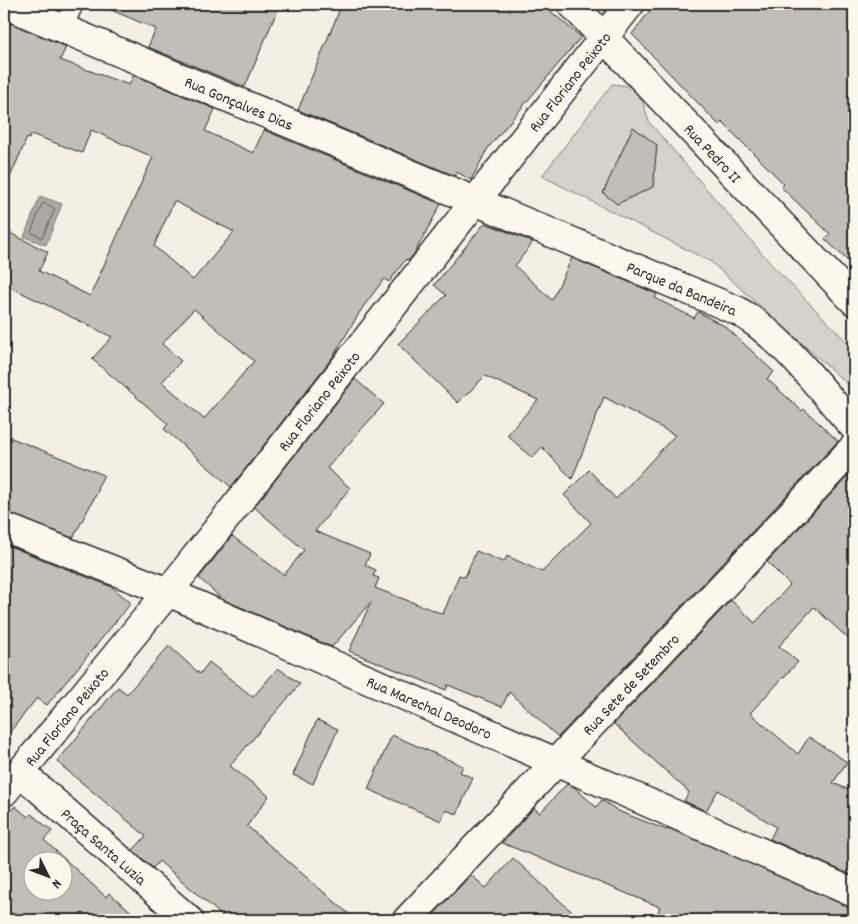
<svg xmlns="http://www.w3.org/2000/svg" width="858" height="924" font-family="Dekko,sans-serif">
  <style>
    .green { fill: #d5d2c9; stroke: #807e7a }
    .water { fill: #aca9a2; stroke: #787772 }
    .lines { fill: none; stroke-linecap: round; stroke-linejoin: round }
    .shore { stroke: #5f5d5b; stroke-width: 1 }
    .building { fill: #c0beb6; stroke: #2b2b2b; fill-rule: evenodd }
    .lane-casing { stroke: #2b2b2b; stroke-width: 21 }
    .street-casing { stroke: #2b2b2b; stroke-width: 31 }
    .secondary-casing { stroke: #2b2b2b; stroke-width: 31 }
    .lane { stroke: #fbf7ec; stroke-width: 18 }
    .street { stroke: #fbf7ec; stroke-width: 28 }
    .secondary { stroke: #fbf7ec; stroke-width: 28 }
    .labels { text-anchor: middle; stroke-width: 5; stroke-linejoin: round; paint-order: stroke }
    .street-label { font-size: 16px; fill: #2b2b2b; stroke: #fbf7ec }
  </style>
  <rect width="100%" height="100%" fill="#f3efe4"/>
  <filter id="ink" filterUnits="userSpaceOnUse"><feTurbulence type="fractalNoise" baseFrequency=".02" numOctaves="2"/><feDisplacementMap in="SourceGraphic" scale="10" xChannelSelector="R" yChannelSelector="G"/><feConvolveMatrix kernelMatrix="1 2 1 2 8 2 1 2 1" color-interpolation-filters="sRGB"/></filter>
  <g filter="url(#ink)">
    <!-- green -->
    <path class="green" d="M612,84L638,87L649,122L771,264L854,349V390L711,262L542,176Z"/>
    <!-- water -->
    <path class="water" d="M40,196L62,204L46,245L24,237Z"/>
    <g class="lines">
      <!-- shore -->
      <path class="shore" d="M45,203L55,209L42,238L31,232L42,204Z"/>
    </g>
    <!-- building -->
    <path class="building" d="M97,4H280L245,87L148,47L156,29Z
      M342,4H542L581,37L488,148L471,180L457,172L455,176L298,110Z
      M655,4H847L854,10V267L825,239L830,234L781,187L784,184L722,122L719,125L632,34Z
      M5,21L66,47L60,60L129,85L133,76H136L215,109L205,131L253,153L264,130L441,204L414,254L408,261L406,259L389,282L384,279L363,307L332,358L231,487L164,429L168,424L92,359L112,337L4,284V230L48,252L39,271L90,296L153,157L91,130L82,153L31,134L29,139L27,138L4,191ZM174,201L234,232L193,280L154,246ZM194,309L254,361L204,419L162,382L181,361L162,344Z
      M633,127L657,145L653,187L617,204L603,193Z
      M485,223L533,242L515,266L552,300L572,258L657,294L655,298L694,318L698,312L726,327L774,372L767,379L802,411L804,409L838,441L558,737L509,692L502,707L448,685L446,690L349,651L371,602L332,647L222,599L199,578L232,536L284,575L304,550L254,507L355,379L384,404L327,468L350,488L315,531L370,554L365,565L376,570L373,576L379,578L375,588L443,614L459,575L465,577L476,551L504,562L507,556L542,572L591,523L564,495L589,470L616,499L675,435L604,397L572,479L542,447L532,458L507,435L538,400L485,376L458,403L398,344L446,295L434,285Z
      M4,435L104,475L97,488L99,489L73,538L4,512Z
      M853,471L854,644L814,607L779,646L798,662L750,713L798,754L809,737L847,762L833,783L854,792V869L851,875L770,839L776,827L718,790L706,811L684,801L689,792L614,724L731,600L755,623L790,585L767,562Z
      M4,544L112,587L131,603L47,705L37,698L4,739Z
      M169,646L200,674L209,662L253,697L278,668L300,684L230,766L269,796L247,826L356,920H227L159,861L153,868L133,850L146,836L57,762L118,687L127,694Z
      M317,720L338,729L313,784L293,775Z
      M392,735L463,766L460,772L473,778L457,814L446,810L441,821L368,789Z
      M567,784L574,787L596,807L602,800L618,811L667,830L668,828L854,908V920H655L660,907L502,843L534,808L540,813Z
      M15,806L28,817L31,814L52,831L44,840L106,897L109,893L141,920H4V819ZM32,862H62V892H32Z
      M513,858L581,920H428L471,875L486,888Z"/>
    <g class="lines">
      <!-- lane casing -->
      <g class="lane-casing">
        <path id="lane" d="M63,28L74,4"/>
      </g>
      <!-- street casing -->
      <g class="street-casing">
        <g id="street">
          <path id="s1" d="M4,4L738,311C783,337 820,389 854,427"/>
          <path id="s2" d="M4,527L168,592L854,893"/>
          <path id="s3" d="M20,772L189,920"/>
          <path id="s4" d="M4,792L168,592L630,4"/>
          <path id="s5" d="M407,920L854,447"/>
        </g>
      </g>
      <!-- secondary casing -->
      <g class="secondary-casing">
        <g id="secondary">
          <path id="s6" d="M572,4L854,301"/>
        </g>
      </g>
      <!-- lane -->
      <use href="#lane" class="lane"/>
      <!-- street -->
      <use href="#street" class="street"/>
      <!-- secondary -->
      <use href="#secondary" class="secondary"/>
    </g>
  </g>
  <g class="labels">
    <!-- street labels -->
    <g class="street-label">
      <text dy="6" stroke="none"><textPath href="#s4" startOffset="908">Rua Floriano Peixoto</textPath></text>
      <text dy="6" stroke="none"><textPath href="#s1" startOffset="255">Rua Gonçalves Dias</textPath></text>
      <text dy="6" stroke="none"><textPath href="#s6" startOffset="205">Rua Pedro II</textPath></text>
      <text dy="6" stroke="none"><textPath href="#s1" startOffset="735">Parque da Bandeira</textPath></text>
      <text dy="6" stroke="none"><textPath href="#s4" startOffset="502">Rua Floriano Peixoto</textPath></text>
      <text dy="6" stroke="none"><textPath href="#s5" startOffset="325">Rua Sete de Setembro</textPath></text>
      <text dy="6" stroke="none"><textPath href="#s2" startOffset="462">Rua Marechal Deodoro</textPath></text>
      <text dy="6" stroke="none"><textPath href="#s4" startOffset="98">Rua Floriano Peixoto</textPath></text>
      <text dy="6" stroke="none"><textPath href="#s3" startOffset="112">Praça Santa Luzia</textPath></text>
    </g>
  </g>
  <!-- margin -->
  <rect width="858" height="924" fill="none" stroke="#fbf7ec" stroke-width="20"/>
  <rect x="10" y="10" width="838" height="904" fill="none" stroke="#2b2b2b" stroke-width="2" filter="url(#ink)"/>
  <!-- north arrow -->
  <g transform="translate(48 876) rotate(132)"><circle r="24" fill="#fbf7ec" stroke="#a8a59f"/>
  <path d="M0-4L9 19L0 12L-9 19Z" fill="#2b2b2b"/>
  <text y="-8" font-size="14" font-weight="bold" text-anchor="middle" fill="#2b2b2b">N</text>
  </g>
</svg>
